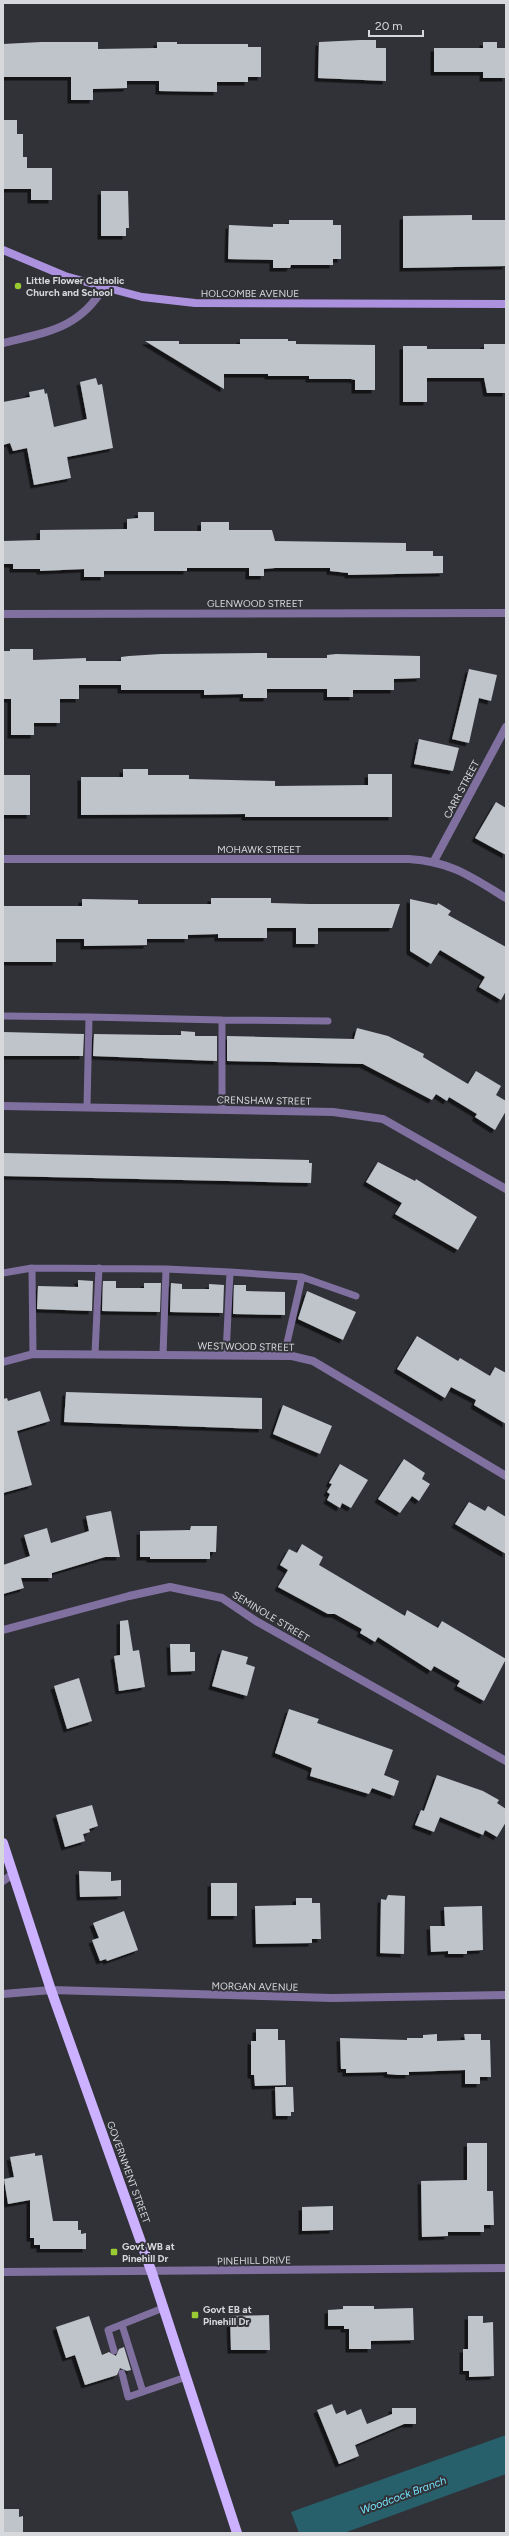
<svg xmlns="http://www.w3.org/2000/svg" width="509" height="2536" font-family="Figtree,sans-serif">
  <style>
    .water { fill: #27606b }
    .building { fill: #bec4c9; filter: url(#shadow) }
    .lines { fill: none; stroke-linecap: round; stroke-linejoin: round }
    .lane { stroke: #8070a0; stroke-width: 7 }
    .street { stroke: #8070a0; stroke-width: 8 }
    .secondary { stroke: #ac92de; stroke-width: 8 }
    .primary { stroke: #cbb1ff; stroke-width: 10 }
    .poi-dot { fill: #9bcb32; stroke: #313238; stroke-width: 1.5 }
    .labels { text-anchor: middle; stroke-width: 4; stroke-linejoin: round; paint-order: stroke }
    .poi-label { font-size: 10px; font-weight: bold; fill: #d7d8db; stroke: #313238; text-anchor: start }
    .street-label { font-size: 10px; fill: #d7d8db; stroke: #313238 }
    .water-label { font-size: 11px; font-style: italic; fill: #73e2f9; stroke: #313238 }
  </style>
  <defs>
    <filter id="shadow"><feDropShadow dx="-3.5" dy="3.5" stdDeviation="0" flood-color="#0009"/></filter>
  </defs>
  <rect width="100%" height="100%" fill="#313238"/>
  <!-- water -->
  <path class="water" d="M506,2435V2474L344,2533H299L291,2512Z"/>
  <!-- building -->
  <path class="building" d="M360,40H376V48H386V81L318,78L319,42Z
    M41,42H98V49L157,48V42H177V44H248V47H261V77H248V82H217V92L159,91V81H127V88L93,89V100H71V77H3V44Z
    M483,42H497V48H506V78H483V72H434V48H483Z
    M3,120H17V134H23V157H27V168H52V200H31V189H3Z
    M101,191H128L129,228H126V236H101Z
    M472,215V220H505L506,266L403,268V216Z
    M289,220H333V225H341V259H333V265H291L290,268H273V260L228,259L229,225L273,227V224H289Z
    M240,339H288V341H296V344L375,345V390H355V380L351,379H309V376H268V374H224V389L145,341H179V344H240Z
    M484,344H506V393H487L484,378H427V402H403V346H427V349H484Z
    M96,378L98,385L102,384L113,448L67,457L71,478L34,485L27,448L13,451L10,443L3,445V402L30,397L29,392L44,389L45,394L47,393L54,427L87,419L80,382Z
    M138,512H154V531H201V522H229V530H272L275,541L406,543V551H433V556H443V573L348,575V573L330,571V568H275L264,569V576H249V568H187V571H104V577H84V569L40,571V569H13V564H3V541L40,540V530L127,529V519L138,518Z
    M10,649H33V660L86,658V661H121V657L129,656L161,654L267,653V658H327V655L336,654L420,656V678L394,679V690H353V697H327V689H267V698H243V694L204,695V690H121V685H79V699H60V723H34V735H11V699H3V651H10Z
    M469,669L497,675L491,701L479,698L469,743L452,739Z
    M419,739L459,748L453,771L414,764Z
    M123,769H148V775H189V779L275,781V786L368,785V774H392V817H245V814L81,815V777H123Z
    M4,775H30V815H3Z
    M496,802L506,808V855L475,838Z
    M211,898H271V903L309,904H400L392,928H318V944H296V928H267V938H218V934L188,935V939H147V945L84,946V939H56V962H3V906H82V899L138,900V904H211Z
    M410,899L437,905L438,903L451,911L448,915L506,947V991L501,1000L479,987L485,977L440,950L431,964L410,951Z
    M357,1028L388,1036L424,1054L423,1057L468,1084L476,1071L501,1086L496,1095L506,1101V1111L495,1130L475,1117L477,1114L449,1097L447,1101L436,1094L432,1100L363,1064L227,1061V1036L354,1039Z
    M181,1031L195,1032V1036H217V1061L93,1056L94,1034L161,1035H181Z
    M3,1032L84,1034L83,1056H3Z
    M3,1153L309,1160V1163H312L311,1183L3,1176Z
    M378,1162L415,1181L416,1179L477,1217L458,1250L395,1214L402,1203L366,1182Z
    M78,1280L93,1281L92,1311L37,1309L38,1286L78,1287Z
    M103,1281H116V1288H144V1283H161L160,1312L102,1311Z
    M171,1283L182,1284V1289H209V1284L224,1285L223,1313L170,1312Z
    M234,1285H246V1291L285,1292V1315L233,1314Z
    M307,1291L356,1312L343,1340L298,1319Z
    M417,1336L458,1361L460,1358L490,1376L495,1367L506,1373V1424L474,1405L476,1400L451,1387L445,1398L397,1369Z
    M40,1391L50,1421L17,1431L32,1485L3,1493V1399L7,1398L8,1401Z
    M66,1392L262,1398V1429L64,1422Z
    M283,1405L332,1426L320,1454L273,1434Z
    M404,1459L425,1473L422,1479L430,1484L419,1501L412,1496L400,1513L378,1499Z
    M340,1464L368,1480L351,1508L342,1503L340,1508L327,1500L330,1494L327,1492L332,1484L329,1483Z
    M469,1502L485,1511L488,1506L506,1517V1554L455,1524Z
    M111,1511L120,1557H105L52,1573V1578H21L24,1588L3,1594V1565L30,1556L24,1535L47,1528L51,1543L89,1531L86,1516Z
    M191,1526H217L216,1552H210V1559H150V1557H140V1531L190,1530Z
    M302,1544L323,1557L319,1565L405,1616L407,1610L438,1628L442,1621L506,1659L484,1701L457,1686L460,1681L434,1666L431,1671L378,1637L375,1642L360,1633L362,1629L335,1614H328L278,1587L288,1570L280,1565L289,1549L297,1553Z
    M128,1620L133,1651L139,1650L145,1687L119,1691L114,1656L120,1655V1621Z
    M170,1644H190V1652H195V1671L171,1672Z
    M222,1650L248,1657L246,1664L255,1667L247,1696L212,1686Z
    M79,1678L92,1721L67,1729L54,1686Z
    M289,1709L319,1719L317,1723L393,1750L384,1775L399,1781L394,1796L372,1788L369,1794L310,1776L312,1768L275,1753Z
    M437,1775L483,1791L499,1800L497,1803L506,1809V1822L497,1837L485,1830L483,1835L440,1817L434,1832L415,1825L421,1810L424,1811Z
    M92,1805L98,1826L89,1829L90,1832L83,1834L85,1841L65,1847L56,1815Z
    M79,1871L111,1872V1881L121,1880V1896L80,1897Z
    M211,1883H237V1916H211Z
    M388,1895L405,1896L404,1954L380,1953L381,1899L386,1900Z
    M296,1898H312V1903H320L321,1939H312V1943L256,1944L255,1906L296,1905Z
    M482,1906L483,1950L467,1951V1954H448V1951L431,1952L430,1926H445L444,1907Z
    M124,1911L138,1950L107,1961L106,1959L100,1961L92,1940L99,1938L93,1923Z
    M256,2029H278V2040H285L286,2085L255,2086L254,2075H251V2041H256Z
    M437,2034V2041L465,2040L464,2034H481V2040H490L491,2077H480V2084H465V2070L409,2072V2075H398L387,2074V2072L346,2073V2069H341L340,2038L407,2040V2038H423V2035Z
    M275,2087H293L294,2112H291V2116H276Z
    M467,2143H487V2191H493L494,2225H484V2232H448V2236L422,2237L421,2181L467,2180Z
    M35,2153V2156L42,2155L53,2221H78V2230H81V2234L86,2233V2249H40V2245H34V2238H30V2200L8,2204L4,2179L14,2177L10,2157Z
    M333,2206V2230L302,2231V2207Z
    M343,2306H374V2309L413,2308L414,2340L371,2341V2349H349V2329H344V2326H328V2310L343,2309Z
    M269,2315L270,2350H231L230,2316Z
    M89,2316L102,2355L109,2352L116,2356L119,2349L124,2347L131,2370L127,2371L120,2368L117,2375L85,2385L75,2355L66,2358L56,2327Z
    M468,2316H483V2323L493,2322L494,2376L469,2377V2371H463V2349H468Z
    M332,2404L336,2414L345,2410L347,2415L361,2409L367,2424L392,2414V2408H416V2424H404L355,2445L359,2456L339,2464L317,2410Z
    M3,2509H19V2517L23,2516V2533H3Z"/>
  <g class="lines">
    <!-- lane -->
    <path class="lane" d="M3,1016L89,1017
      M87,1106L89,1017L222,1020
      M222,1109V1020L328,1021
      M32,1268L33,1354
      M3,1273L32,1268L166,1269L230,1272L302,1277L356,1296
      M95,1354L99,1268
      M163,1355L166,1269
      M226,1355L230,1272
      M284,1356L302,1277
      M122,2325L143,2392
      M114,2351L108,2330L163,2308
      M122,2373L128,2397L186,2377"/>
    <!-- street -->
    <path class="street" d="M3,343C47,332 79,329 104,287
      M3,614L506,613
      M3,859H409C452,862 470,876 506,898
      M434,861L506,727
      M3,1106L333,1112L383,1119L506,1189
      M3,1362L33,1354L292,1356L313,1361L506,1476
      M3,1630L129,1596L170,1587L222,1598L256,1621L506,1761
      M3,1881L13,1874
      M3,1994L51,1990L332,1998L506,1995
      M3,2272L506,2268"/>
    <!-- secondary -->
    <path class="secondary" d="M3,250L65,276L104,287L142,297L195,303L506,304"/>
    <!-- primary -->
    <path class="primary" d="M3,1843L51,1990L152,2273L237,2533"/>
  </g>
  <!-- markers -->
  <g class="poi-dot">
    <circle cx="18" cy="286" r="4"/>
    <rect x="110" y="2248" width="8" height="8" rx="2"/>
    <rect x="191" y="2311" width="8" height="8" rx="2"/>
  </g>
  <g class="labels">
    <!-- poi labels -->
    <g class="poi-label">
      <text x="26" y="284">Little Flower Catholic<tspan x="26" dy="12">Church and School</tspan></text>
      <text x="122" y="2250">Govt WB at<tspan x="122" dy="12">Pinehill Dr</tspan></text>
      <text x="203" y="2313">Govt EB at<tspan x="203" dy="12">Pinehill Dr</tspan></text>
    </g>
    <!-- street labels -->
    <g class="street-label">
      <text x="250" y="297">HOLCOMBE AVENUE</text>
      <text x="255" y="607">GLENWOOD STREET</text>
      <text transform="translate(461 789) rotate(-62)" y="4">CARR STREET</text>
      <text x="259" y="853">MOHAWK STREET</text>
      <text transform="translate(264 1100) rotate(1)" y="4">CRENSHAW STREET</text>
      <text transform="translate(246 1346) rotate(1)" y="4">WESTWOOD STREET</text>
      <text transform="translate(271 1616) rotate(31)" y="4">SEMINOLE STREET</text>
      <text transform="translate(255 1986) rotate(1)" y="4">MORGAN AVENUE</text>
      <text transform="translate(129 2172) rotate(70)" y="4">GOVERNMENT STREET</text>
      <text transform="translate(254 2260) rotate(-1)" y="4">PINEHILL DRIVE</text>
    </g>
    <!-- water labels -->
    <g class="water-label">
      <text transform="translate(403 2495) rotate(-20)" y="4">Woodcock Branch</text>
    </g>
  </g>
  <!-- border -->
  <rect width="509" height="2536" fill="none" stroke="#d7d8db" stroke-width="8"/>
  <!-- scale -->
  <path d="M369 30v6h54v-6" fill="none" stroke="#d7d8db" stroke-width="2"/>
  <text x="375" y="30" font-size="12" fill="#d7d8db" stroke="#313238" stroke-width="3" paint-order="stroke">20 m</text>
</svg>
